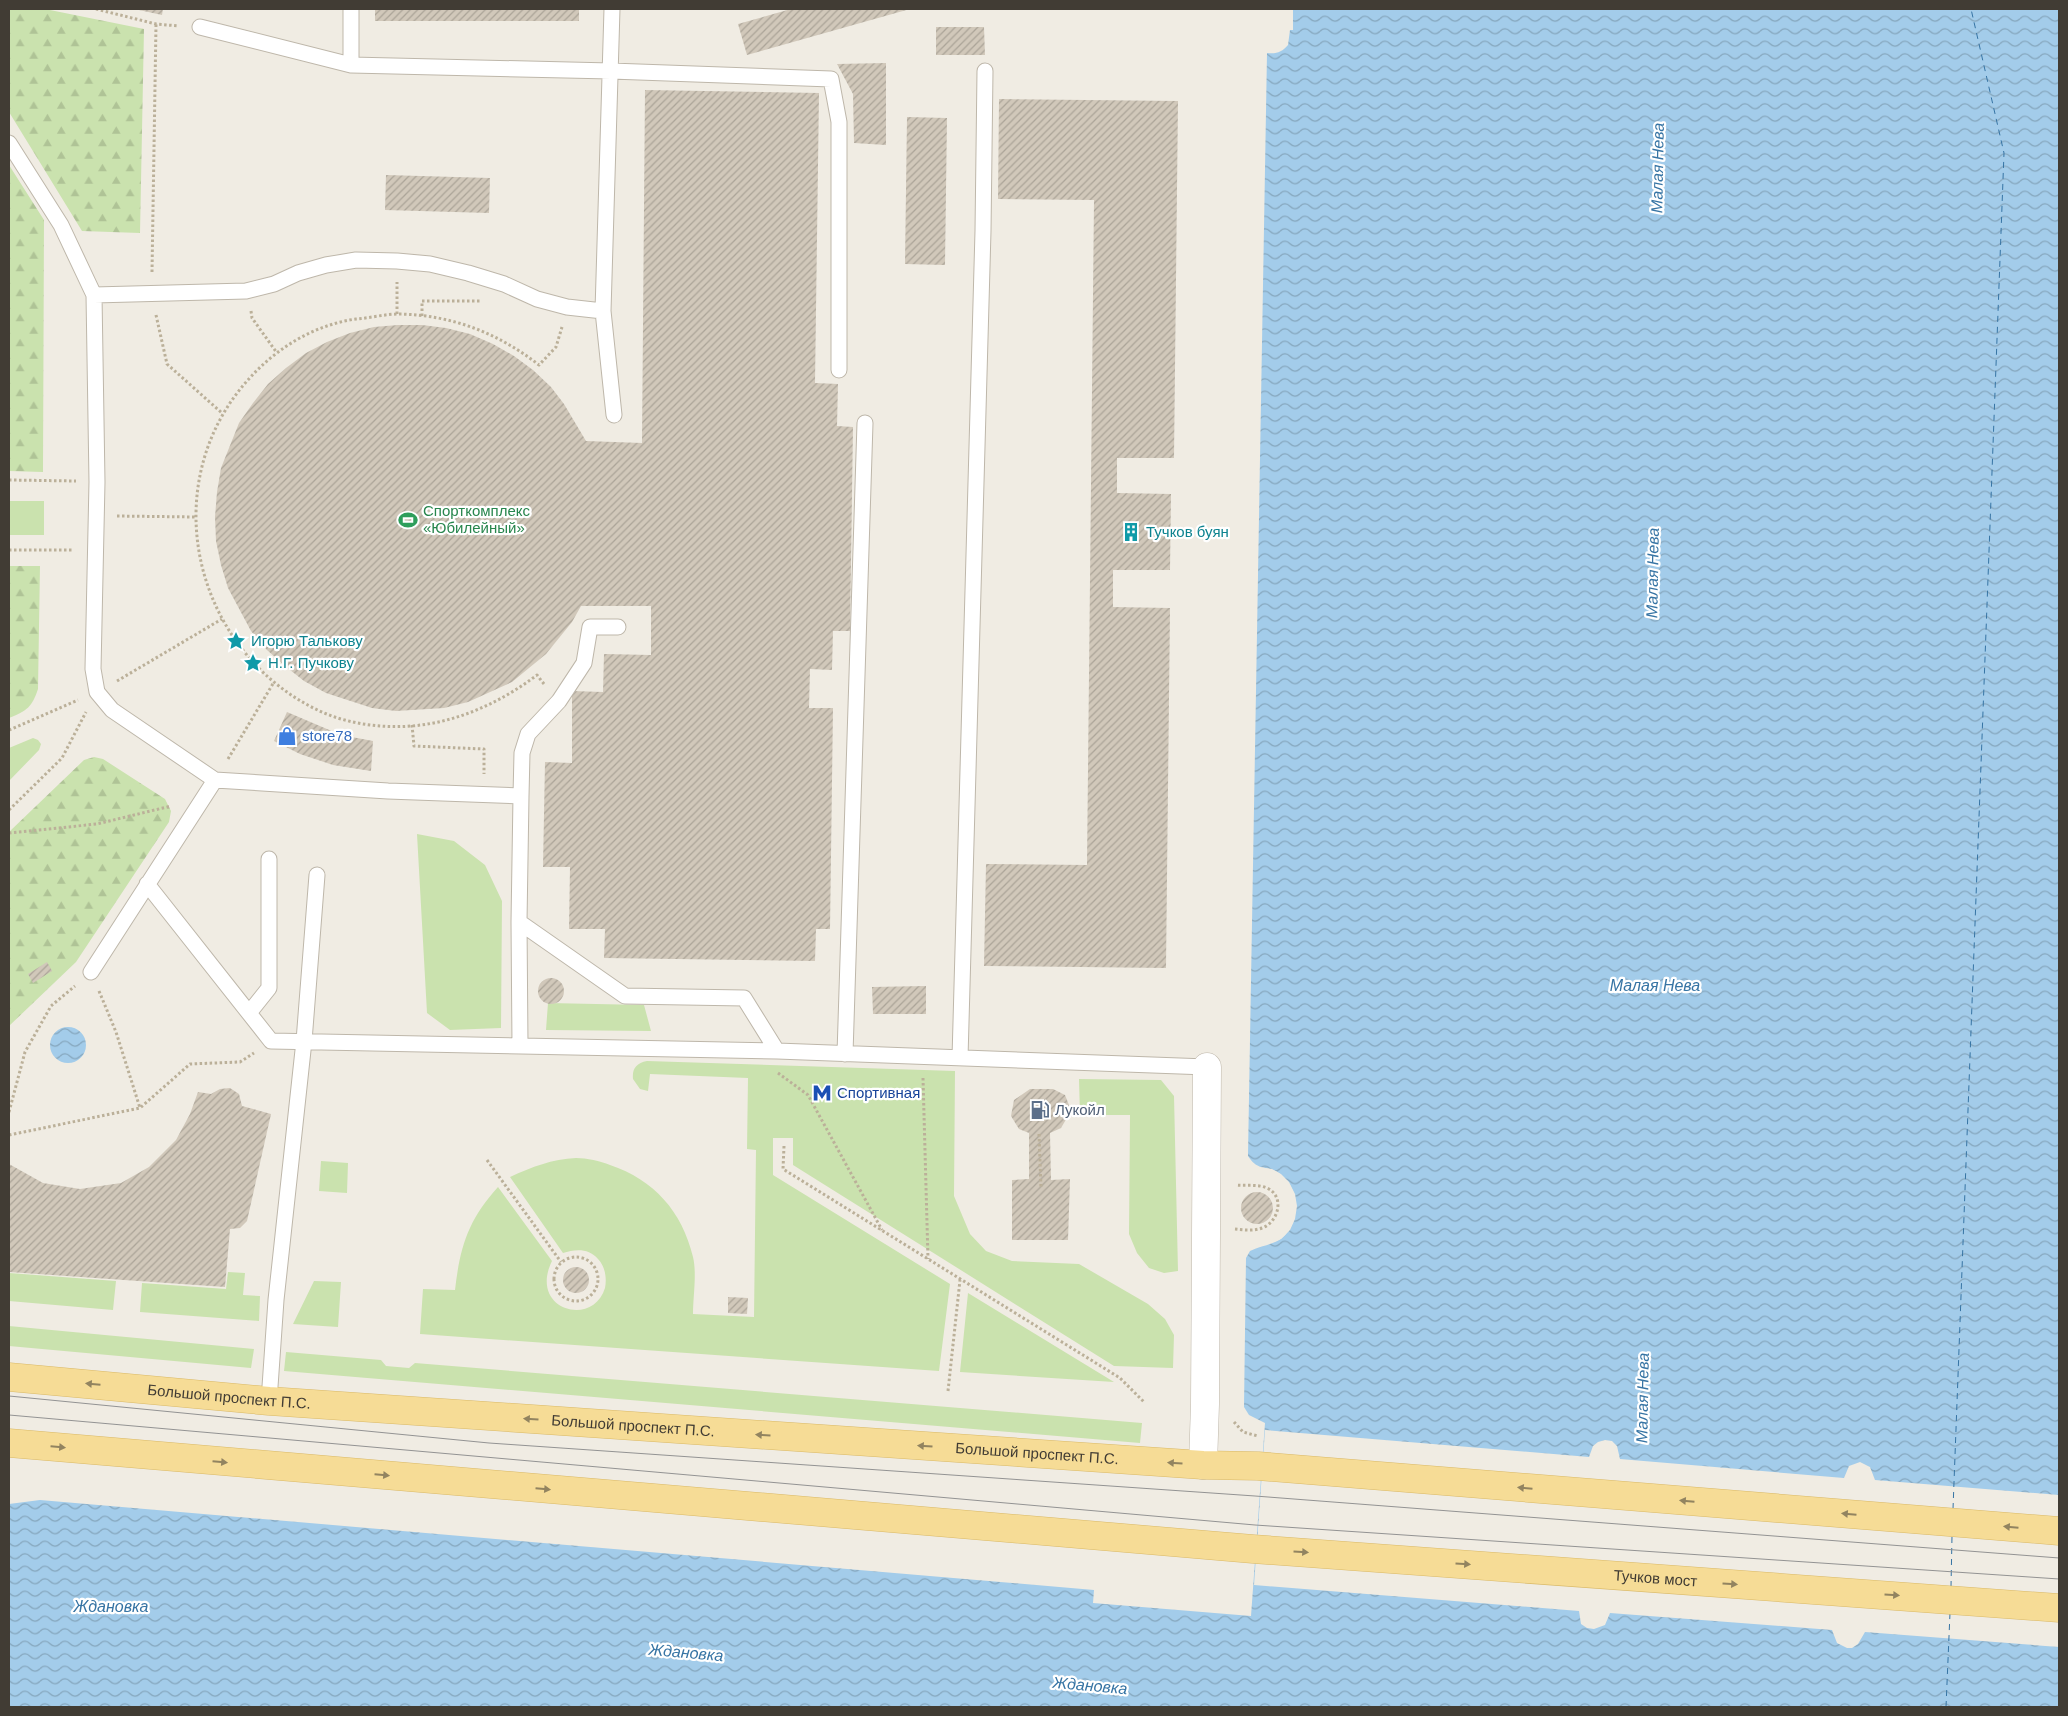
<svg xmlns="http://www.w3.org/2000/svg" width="2068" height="1716" font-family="Arial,sans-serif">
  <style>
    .green { fill: #cae2ae }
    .forest { fill: url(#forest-firs) }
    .water { fill: url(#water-waves) }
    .pier { fill: #f0ece3 }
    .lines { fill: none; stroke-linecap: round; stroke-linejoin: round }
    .ferry { stroke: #3674a4; stroke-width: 1; stroke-dasharray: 6 5; stroke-linecap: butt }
    .building { fill: url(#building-hatch) }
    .service-casing { stroke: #beb7aa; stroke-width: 17 }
    .minor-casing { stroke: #beb7aa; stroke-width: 29 }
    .primary-casing { stroke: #d9b968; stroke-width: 29 }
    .path { stroke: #bbb099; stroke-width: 3; stroke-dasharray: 2.5 2.5; stroke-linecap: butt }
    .service { stroke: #fff; stroke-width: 15 }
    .minor { stroke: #fff; stroke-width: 28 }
    .primary { stroke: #f6dc96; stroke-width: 28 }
    .tram { stroke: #939393; stroke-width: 1 }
    .oneway { fill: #928460 }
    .labels { text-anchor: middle; stroke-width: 4.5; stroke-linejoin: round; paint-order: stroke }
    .leisure-label { font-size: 15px; fill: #27864d; stroke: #fff; text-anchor: start }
    .culture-label { font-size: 15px; fill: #0d838f; stroke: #fff; text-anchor: start }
    .shop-label { font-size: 15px; fill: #366cbe; stroke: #fff; text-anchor: start }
    .transit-label { font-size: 15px; fill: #164399; stroke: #fff; text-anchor: start }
    .service-label { font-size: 15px; fill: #4e5e75; stroke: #fff; text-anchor: start }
    .street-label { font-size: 15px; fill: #413c34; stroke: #fff }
    .water-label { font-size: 16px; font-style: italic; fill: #3674a4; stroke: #fff }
  </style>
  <defs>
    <pattern id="forest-firs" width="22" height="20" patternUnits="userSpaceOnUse" patternTransform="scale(1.25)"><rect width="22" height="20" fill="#cae2ae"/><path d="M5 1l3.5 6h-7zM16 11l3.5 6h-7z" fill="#afc396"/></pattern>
    <pattern id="water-waves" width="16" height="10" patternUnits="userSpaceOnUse" patternTransform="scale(1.25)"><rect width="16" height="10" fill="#a3ccea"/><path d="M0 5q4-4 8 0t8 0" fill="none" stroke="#86a7be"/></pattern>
    <pattern id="building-hatch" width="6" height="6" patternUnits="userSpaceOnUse" patternTransform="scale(1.25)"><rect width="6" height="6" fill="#d1c8ba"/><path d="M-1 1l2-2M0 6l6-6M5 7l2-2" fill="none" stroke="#aba498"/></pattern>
  </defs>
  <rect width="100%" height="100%" fill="#f0ece3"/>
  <!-- green -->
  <path class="green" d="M9,501H44V535H9Z
    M33,738L38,740L41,744L39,750L9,781V748Z
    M417,834L454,841L485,865L502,901L501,1028L450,1030L427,1013Z
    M548,1003L644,1005L651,1031L546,1030Z
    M647,1061L955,1071L954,1196L970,1234L986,1251L1012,1261L1079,1264L1148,1304L1165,1319L1174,1335L1173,1368L1114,1366L793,1165V1138H773V1175L950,1284L939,1371L420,1334L423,1289L455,1290C460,1247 468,1220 498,1187L552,1261C528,1310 593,1328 605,1288C607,1278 605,1266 598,1259C589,1248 575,1249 563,1253L510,1177C532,1167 552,1159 576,1158C587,1158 600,1161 610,1165C654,1180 682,1211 693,1257C697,1273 693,1297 693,1314L754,1317L756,1150L747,1149L748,1078L650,1074L648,1091L640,1089L633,1079C632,1069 636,1063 647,1061Z
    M1079,1079L1161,1080L1174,1096L1178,1271L1164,1273L1149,1268L1137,1253L1129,1234L1130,1115H1080Z
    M321,1161L348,1163L347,1193L319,1191Z
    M228,1272L245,1273L243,1295L260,1296L259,1321L140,1312L142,1283L226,1289Z
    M9,1273L116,1281L113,1310L9,1301Z
    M314,1281L341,1282L338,1327L293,1324Z
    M968,1293L1114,1382L960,1372Z
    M9,1326L254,1349L251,1368L9,1346Z
    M286,1352L381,1360L386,1366L409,1368L415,1363L1142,1423L1140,1443L284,1371Z"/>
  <!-- forest -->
  <path class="forest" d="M9,9H45L144,29L140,233L82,231L9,112Z
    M9,165L44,220L43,472L9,471Z
    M9,566H40L38,689C32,707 27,711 9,718Z
    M94,757L103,759L165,799L171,811L169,822L76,962L9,1026V832L84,760Z"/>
  <!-- water -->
  <path class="water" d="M1293,9H2059V1707H9V1504L40,1500L1094,1590L1093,1603L1251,1616L1265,1423L1249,1415L1244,1407L1246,1258L1250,1251C1260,1246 1273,1245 1282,1238C1301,1222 1300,1189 1280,1174C1267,1164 1259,1173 1248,1156L1267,53C1277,54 1282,52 1288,45L1290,30H1293Z
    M50 1045a18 18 0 1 1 36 0a18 18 0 1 1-36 0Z"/>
  <!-- pier -->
  <path class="pier" d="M1259,1167L1272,1169L1281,1174L1289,1182L1295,1194L1297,1206L1295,1219L1290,1230L1281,1239L1259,1247V1244L1279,1237L1288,1229L1293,1219L1294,1207L1292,1195L1287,1184L1279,1176L1271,1172L1259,1170Z
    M1265,1430L1589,1457L1593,1446L1598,1442L1605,1440L1612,1441L1617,1446L1620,1459L1844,1478L1849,1466L1860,1462L1870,1467L1875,1480L2059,1495V1647L1865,1632L1858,1644L1852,1648H1847L1837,1643L1832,1630L1610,1613L1605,1625L1594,1629L1587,1628L1581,1624L1579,1611L1254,1585Z"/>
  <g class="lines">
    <!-- ferry -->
    <path class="ferry" d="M1953,1509L2004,153L1971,9
      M1951,1587L1952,1536
      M1946,1707L1950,1613"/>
  </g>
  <!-- building -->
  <path class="building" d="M139,9H163L162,15L139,10Z
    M375,9H579V21H375Z
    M791,9H910L747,55L738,24Z
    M936,27H984L985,55H936Z
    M886,63V145L854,143L853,94L837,64Z
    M645,90L819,93L815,383L838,384L837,426L853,427L850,631H833L832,670L810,669L809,708H833L830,929H816L815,961L604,958L605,929H569L570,867H543L545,762L572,763V691L603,692L604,654L651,655V606H581L572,622L546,654L512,682L468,702L444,708L396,711L372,708L326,693L304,681L285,666L267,650L251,631L228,588L221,565L216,541L215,517L217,492L221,468L239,423L253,403L268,384L286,368L306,353L327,342L350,333L374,327L398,325H422L446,328L470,334L493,344L514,356L533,370L551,387L564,404L586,441L642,443Z
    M999,99L1178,101L1174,458H1117V493L1171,494L1170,570H1113V607L1170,608L1166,968L984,966L986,864L1087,865L1094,200L998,199Z
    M907,117L947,118L945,265L905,264Z
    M386,175L490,178L489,213L385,210Z
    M287,712L341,735L373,741L371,771L333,765L300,754L274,741Z
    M47,962L52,971L33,983L28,974Z
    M538 991a13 13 0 1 1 26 0a13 13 0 1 1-26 0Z
    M926,986V1014H873L872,987Z
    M230,1088L239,1094L242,1106L271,1114L247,1221L240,1228L230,1229L225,1287L9,1272V1164L43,1183L80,1189L121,1183L149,1167L176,1140L190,1114L198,1092L211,1094L220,1089Z
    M1030,1089H1053L1065,1095L1069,1105L1068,1116L1061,1128L1050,1133L1051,1180L1070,1179L1068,1240H1012V1180L1029,1179V1133L1019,1129L1011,1116L1014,1100Z
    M1241 1208a16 16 0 1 1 32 0a16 16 0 1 1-32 0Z
    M563 1280a13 13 0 1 1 26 0a13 13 0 1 1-26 0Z
    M728,1297L748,1298L747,1314L728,1313Z"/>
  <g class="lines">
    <!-- service casing -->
    <g class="service-casing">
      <path id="service" d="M351,9V65
        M612,9L603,311L614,415
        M200,27L351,65L611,71L831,79L839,122V370
        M9,143L61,225L94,295L97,482L93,669L97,692L112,710L215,780L388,791L521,796L519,922L625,996L744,998L777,1051
        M94,295L246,291L274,284L298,273L326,265L356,260L397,261L430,264L468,273L504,284L537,299L567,307L603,311
        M521,796L522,753L528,734L559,701L584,663L590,627H618
        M147,884L271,1041L777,1051L1207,1067
        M519,922L520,1045
        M91,972L215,780
        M249,1013L269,988V859
        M845,1054L865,423
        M960,1058L983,231L985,71
        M269,1401L276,1300L304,1041L317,875"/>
    </g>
    <!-- minor casing -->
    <g class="minor-casing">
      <path id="minor" d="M1203,1465L1205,1404L1207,1067"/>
    </g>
    <!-- primary casing -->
    <g class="primary-casing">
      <g id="primary">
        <path id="s1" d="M9,1377L269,1401L1203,1465L1258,1466L2059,1531"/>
        <path id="s2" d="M9,1443L1253,1549L2059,1608"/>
      </g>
    </g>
    <!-- path -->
    <path class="path" d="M96,9L156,24L179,26
      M152,272L156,24
      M251,311L252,318L277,353
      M397,314V282
      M156,315L167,364L222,413
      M422,316V301H480
      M9,480L76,481
      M117,516L195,517
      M9,550H73
      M117,681L222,619
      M544,684L537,675C480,718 412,739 341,719C314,711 288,695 267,676C183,599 170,468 247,381C275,349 313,325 356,319C370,318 385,314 399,314C452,315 498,333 539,365L556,347L562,327
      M412,725L414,746L484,749V774
      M9,730L78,700
      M228,759L274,682
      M9,810L62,758L86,712
      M9,833L97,824L171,806
      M99,991L116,1032L140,1108
      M778,1073L808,1095L882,1230
      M923,1078L928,1259
      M9,1112L25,1052L51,1006L75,986
      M1039,1134L1041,1188
      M9,1135L140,1108L190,1064L240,1062L254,1053
      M784,1146L783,1169L1120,1378L1144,1402
      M487,1160L561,1262
      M1235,1229C1244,1230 1254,1231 1262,1228C1279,1222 1285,1196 1267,1188C1258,1184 1246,1186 1236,1185
      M554 1279a22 22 0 1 1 44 0a22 22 0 1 1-44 0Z
      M948,1391L960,1280
      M1234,1422L1243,1432L1258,1436"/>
    <!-- service -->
    <use href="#service" class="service"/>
    <!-- minor -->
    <use href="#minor" class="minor"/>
    <!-- primary -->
    <use href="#primary" class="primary"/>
    <!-- tram -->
    <path class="tram" d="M9,1396L489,1443L1255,1496L2059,1558
      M9,1415L1255,1525L2059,1579"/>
  </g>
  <!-- one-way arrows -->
  <defs><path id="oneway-solid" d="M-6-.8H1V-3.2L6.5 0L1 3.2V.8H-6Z" transform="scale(1.25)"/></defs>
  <g class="oneway">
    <use href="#oneway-solid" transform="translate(93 1384) rotate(-175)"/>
    <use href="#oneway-solid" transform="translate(531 1419) rotate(-176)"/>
    <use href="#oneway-solid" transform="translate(763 1435) rotate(-176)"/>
    <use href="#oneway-solid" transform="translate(925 1446) rotate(-176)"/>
    <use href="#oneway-solid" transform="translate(58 1447) rotate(5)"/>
    <use href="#oneway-solid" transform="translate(220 1462) rotate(5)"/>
    <use href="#oneway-solid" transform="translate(1175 1463) rotate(-176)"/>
    <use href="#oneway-solid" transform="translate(382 1475) rotate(5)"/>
    <use href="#oneway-solid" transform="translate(1525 1488) rotate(-175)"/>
    <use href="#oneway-solid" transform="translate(543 1489) rotate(5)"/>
    <use href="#oneway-solid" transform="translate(1687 1501) rotate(-175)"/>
    <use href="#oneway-solid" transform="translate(1849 1514) rotate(-175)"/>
    <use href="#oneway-solid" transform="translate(2011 1527) rotate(-175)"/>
    <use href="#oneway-solid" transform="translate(1301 1552) rotate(4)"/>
    <use href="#oneway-solid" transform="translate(1463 1564) rotate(4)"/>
    <use href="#oneway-solid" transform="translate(1730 1584) rotate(4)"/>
    <use href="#oneway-solid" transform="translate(1892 1595) rotate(4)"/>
  </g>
  <!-- icons -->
  <defs>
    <g id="stadium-bare" transform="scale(1.5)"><path d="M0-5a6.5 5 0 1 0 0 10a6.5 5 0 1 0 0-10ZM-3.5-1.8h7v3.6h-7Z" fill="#2e9e5b" stroke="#fff" stroke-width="2.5" paint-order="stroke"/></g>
    <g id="building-bare" transform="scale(1.5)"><path d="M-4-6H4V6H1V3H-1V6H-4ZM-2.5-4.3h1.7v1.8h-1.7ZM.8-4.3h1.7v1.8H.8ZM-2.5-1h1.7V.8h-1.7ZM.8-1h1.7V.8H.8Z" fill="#0f9aa8" stroke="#fff" stroke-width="2.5" paint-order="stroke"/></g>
    <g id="sight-bare" transform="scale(1.5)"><path d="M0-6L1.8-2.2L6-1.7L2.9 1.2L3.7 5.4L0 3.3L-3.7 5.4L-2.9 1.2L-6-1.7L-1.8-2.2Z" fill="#0f9aa8" stroke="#fff" stroke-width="2.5" paint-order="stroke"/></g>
    <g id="shop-bare" transform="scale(1.5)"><path d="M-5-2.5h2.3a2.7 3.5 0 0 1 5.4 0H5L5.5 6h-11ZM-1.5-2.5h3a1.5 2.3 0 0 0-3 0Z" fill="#3f7fe0" stroke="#fff" stroke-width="2.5" paint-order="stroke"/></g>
    <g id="metro-bare" transform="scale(1.5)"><path d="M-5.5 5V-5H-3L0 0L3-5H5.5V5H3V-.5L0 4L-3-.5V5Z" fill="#1a4fb4" stroke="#fff" stroke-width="2.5" paint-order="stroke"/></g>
    <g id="fuel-bare" transform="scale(1.5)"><path d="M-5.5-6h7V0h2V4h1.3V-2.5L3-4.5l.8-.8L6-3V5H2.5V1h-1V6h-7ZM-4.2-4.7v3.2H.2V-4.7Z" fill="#5c6f8a" stroke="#fff" stroke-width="2.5" paint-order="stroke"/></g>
  </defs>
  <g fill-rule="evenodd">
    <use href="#stadium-bare" x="408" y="520"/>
    <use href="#building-bare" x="1131" y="532"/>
    <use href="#sight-bare" x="236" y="641"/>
    <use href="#sight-bare" x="253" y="663"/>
    <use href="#shop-bare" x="287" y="736"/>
    <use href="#metro-bare" x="822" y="1093"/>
    <use href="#fuel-bare" x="1040" y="1110"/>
  </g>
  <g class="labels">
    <!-- leisure labels -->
    <g class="leisure-label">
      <text x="423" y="516">Спорткомплекс<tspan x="423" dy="17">«Юбилейный»</tspan></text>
    </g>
    <!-- culture labels -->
    <g class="culture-label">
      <text x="1146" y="537">Тучков буян</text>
      <text x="251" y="646">Игорю Талькову</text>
      <text x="268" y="668">Н.Г. Пучкову</text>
    </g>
    <!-- shop labels -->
    <g class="shop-label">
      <text x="302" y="741">store78</text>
    </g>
    <!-- transit labels -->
    <g class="transit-label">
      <text x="837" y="1098">Спортивная</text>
    </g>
    <!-- service labels -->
    <g class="service-label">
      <text x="1055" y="1115">Лукойл</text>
    </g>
    <!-- street labels -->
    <g class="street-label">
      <text dy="5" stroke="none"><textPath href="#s1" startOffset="221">Большой проспект П.С.</textPath></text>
      <text dy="5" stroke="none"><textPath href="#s1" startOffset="626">Большой проспект П.С.</textPath></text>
      <text dy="5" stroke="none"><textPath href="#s1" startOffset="1031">Большой проспект П.С.</textPath></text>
      <text dy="5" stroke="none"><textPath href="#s2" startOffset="1652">Тучков мост</textPath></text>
    </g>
    <!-- water labels -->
    <g class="water-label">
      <text transform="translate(1657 168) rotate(-89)" y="6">Малая Нева</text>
      <text transform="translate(1652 573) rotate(-89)" y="6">Малая Нева</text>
      <text x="1655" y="991">Малая Нева</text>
      <text transform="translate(1642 1398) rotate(-89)" y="6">Малая Нева</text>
      <text x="111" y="1612">Ждановка</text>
      <text transform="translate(686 1652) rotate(5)" y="6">Ждановка</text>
      <text transform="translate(1090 1685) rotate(5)" y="6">Ждановка</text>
    </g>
  </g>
  <!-- border -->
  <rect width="2068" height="1716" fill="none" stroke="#413c34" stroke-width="20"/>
</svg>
